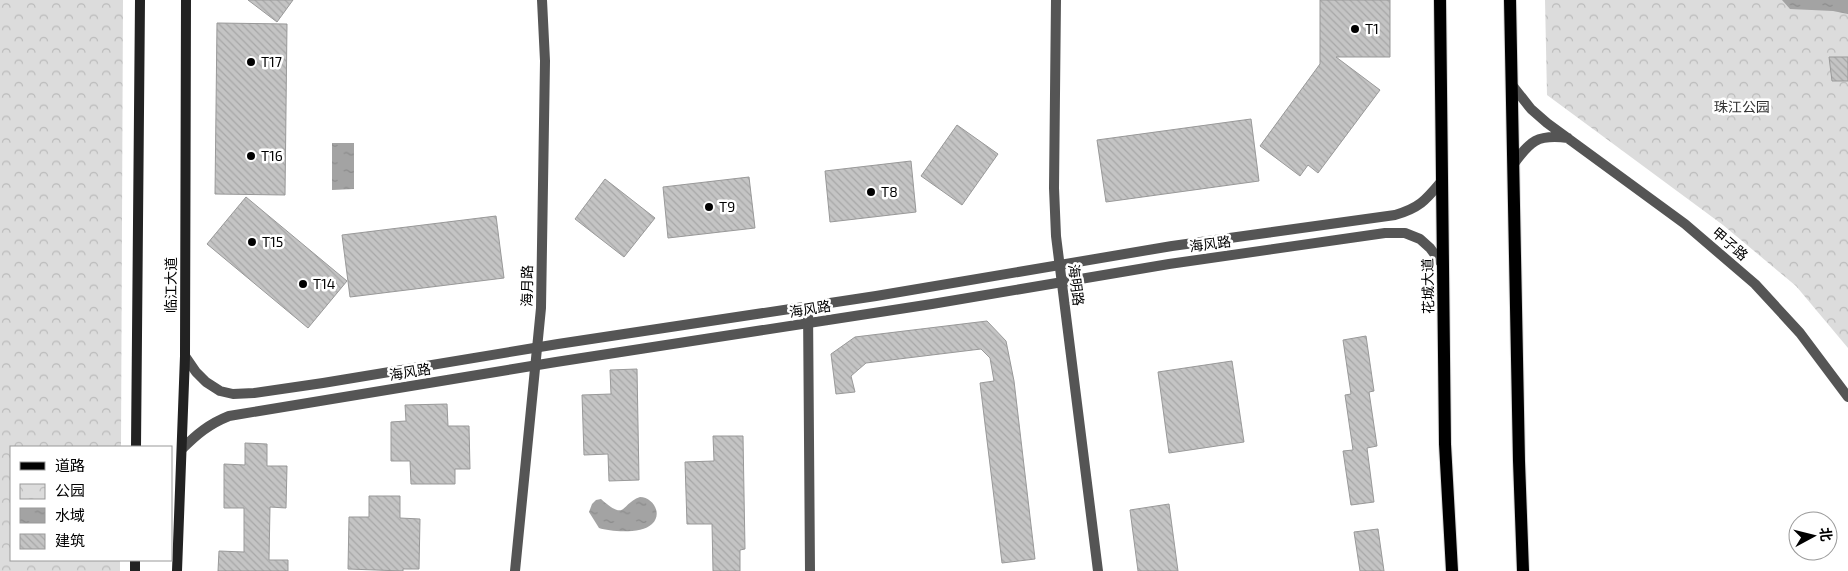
<svg xmlns="http://www.w3.org/2000/svg" width="1848" height="571" font-family="'Exo 2','Noto Sans SC',sans-serif">
  <style>
    .park { fill: url(#park-crowns) }
    .water { fill: url(#water-ripples) }
    .building { fill: url(#building-back-hatch); stroke: #999 }
    .lines { fill: none; stroke-linecap: round; stroke-linejoin: round }
    .primary-casing { stroke: #dbdbdb; stroke-width: 14 }
    .minor { stroke: #555; stroke-width: 10 }
    .tertiary { stroke: #555; stroke-width: 10 }
    .secondary { stroke: #222; stroke-width: 10 }
    .primary { stroke: #000; stroke-width: 12 }
    .poi-dot { fill: #000; stroke: #fff; stroke-width: 2 }
    .labels { text-anchor: middle; stroke-width: 5; stroke-linejoin: round; paint-order: stroke }
    .poi-label { font-size: 14px; fill: #000; stroke: #fff; text-anchor: start }
    .park-label { font-size: 14px; fill: #333; stroke: #fff }
    .street-label { font-size: 14px; fill: #000; stroke: #fff }
  </style>
  <defs>
    <pattern id="park-crowns" width="20" height="18" patternUnits="userSpaceOnUse" patternTransform="scale(1.25)"><rect width="20" height="18" fill="#dcdcdc"/><path d="M2 6a3 3 0 1 1 6 0M12 15a3 3 0 1 1 6 0" fill="none" stroke="#bbb"/></pattern>
    <pattern id="water-ripples" width="26" height="14" patternUnits="userSpaceOnUse" patternTransform="scale(1.25)"><rect width="26" height="14" fill="#a3a3a3"/><path d="M2 4q2-2 4 0t4 0M15 11q2-2 4 0t4 0" fill="none" stroke="#8b8b8b"/></pattern>
    <pattern id="building-back-hatch" width="6" height="6" patternUnits="userSpaceOnUse" patternTransform="scale(1.25)"><rect width="6" height="6" fill="#c4c4c4"/><path d="M-1 5l2 2M0 0l6 6M5-1l2 2" fill="none" stroke="#a7a7a7"/></pattern>
  </defs>
  <rect width="100%" height="100%" fill="#fff"/>
  <!-- park -->
  <path class="park" d="M0,0H123L121,447H11V560H120V571H0Z
    M1545,0H1848V348L1796,286L1723,225L1547,95Z"/>
  <!-- water -->
  <path class="water" d="M1782,0H1848V14L1833,11L1790,9Z
    M332,143H354V189L332,190Z
    M640,497C653,497 663,514 652,524C642,534 611,532 599,528L589,512L592,504L596,500L601,499C627,522 620,504 640,497Z"/>
  <!-- building -->
  <path class="building" d="M248,0H293L277,22Z
    M1320,0H1390V57H1336L1380,90L1318,173L1308,165L1300,176L1260,146L1320,64Z
    M217,23L287,24L285,195L215,194Z
    M1829,57H1848V81H1832Z
    M1251,119L1259,181L1106,202L1097,140Z
    M957,125L998,154L962,205L921,176Z
    M911,161L916,212L830,222L825,171Z
    M749,177L755,228L668,238L663,187Z
    M605,179L655,218L624,257L575,219Z
    M246,197L347,281L308,328L207,244Z
    M496,216L504,278L350,297L342,235Z
    M987,321L1006,341L1014,381L1035,559L1002,563L980,383L994,381L990,358L981,349L866,363L851,376L855,392L836,394L831,354L855,337Z
    M1366,336L1374,391L1369,392L1377,446L1367,448L1374,502L1351,505L1343,451L1353,450L1345,395L1351,394L1343,340Z
    M1232,361L1244,442L1169,453L1158,372Z
    M637,369L639,480L609,481L608,454L584,455L582,395L611,394L610,370Z
    M447,404L448,426H469L470,469H455V484H411L410,461H391V422L406,421L405,405Z
    M713,436H743L745,549L740,550V571H713L712,524H687L685,462L714,461Z
    M245,443L267,444V466H287L286,508L270,507L269,560H288V571H218L219,551L244,552V508H224V464L245,465Z
    M369,496H400V518L420,519L419,569H403V571L348,569L349,517H369Z
    M1169,504L1178,571H1138L1130,510Z
    M1378,529L1384,571H1360L1354,532Z"/>
  <g class="lines">
    <!-- primary casing -->
    <g class="primary-casing">
      <path id="primary" d="M1440,0L1445,444L1452,571
        M1510,0L1519,461L1523,571"/>
    </g>
    <!-- minor -->
    <path class="minor" d="M1056,0L1054,188L1056,236L1098,571
      M808,307L810,571
      M515,571L541,308L545,61L542,0"/>
    <!-- tertiary -->
    <path class="tertiary" d="M1512,85L1531,109L1547,123L1685,224L1755,284L1800,333L1848,397
      M1513,165C1530,141 1537,134 1568,138
      M185,356L196,372L206,382L220,391L233,394L254,393L323,383L558,344L876,296L1172,246L1395,215C1419,208 1425,201 1441,182
      M182,449C197,434 209,424 229,416L556,362L932,304L1169,264L1385,233H1405L1420,239L1430,248L1442,264"/>
    <!-- secondary -->
    <path class="secondary" d="M136,447L140,0
      M135,571V560
      M177,571L185,356L186,0"/>
    <!-- primary -->
    <use href="#primary" class="primary"/>
  </g>
  <!-- markers -->
  <g class="poi-dot">
    <circle cx="1355" cy="29" r="5"/>
    <circle cx="251" cy="62" r="5"/>
    <circle cx="251" cy="156" r="5"/>
    <circle cx="871" cy="192" r="5"/>
    <circle cx="709" cy="207" r="5"/>
    <circle cx="252" cy="242" r="5"/>
    <circle cx="303" cy="284" r="5"/>
  </g>
  <g class="labels">
    <!-- poi labels -->
    <g class="poi-label">
      <text x="1365" y="34">T1</text>
      <text x="261" y="67">T17</text>
      <text x="261" y="161">T16</text>
      <text x="881" y="197">T8</text>
      <text x="719" y="212">T9</text>
      <text x="262" y="247">T15</text>
      <text x="313" y="289">T14</text>
    </g>
    <!-- park labels -->
    <g class="park-label">
      <text x="1742" y="112">珠江公园</text>
    </g>
    <!-- street labels -->
    <g class="street-label">
      <text transform="translate(1210 244) rotate(-8)" y="5">海风路</text>
      <text transform="translate(1730 244) rotate(41)" y="5">甲子路</text>
      <text transform="translate(171 285) rotate(-90)" y="5">临江大道</text>
      <text transform="translate(1076 285) rotate(83)" y="5">海明路</text>
      <text transform="translate(527 286) rotate(-89)" y="5">海月路</text>
      <text transform="translate(1428 286) rotate(-91)" y="5">花城大道</text>
      <text transform="translate(810 309) rotate(-9)" y="5">海风路</text>
      <text transform="translate(410 372) rotate(-9)" y="5">海风路</text>
    </g>
  </g>
  <!-- legend -->
  <rect x="10" y="446" width="162" height="115" fill="#ffffff" stroke="#999999"/>
  <rect x="20" y="462" width="25" height="8" fill="#000000" stroke="#999999"/>
  <text x="55" y="471" font-size="15" fill="#000000">道路</text>
  <rect x="20" y="484" width="25" height="15" fill="url(#park-crowns)" stroke="#999999"/>
  <text x="55" y="496" font-size="15" fill="#000000">公园</text>
  <rect x="20" y="508" width="25" height="15" fill="url(#water-ripples)" stroke="#999999"/>
  <text x="55" y="521" font-size="15" fill="#000000">水域</text>
  <rect x="20" y="534" width="25" height="15" fill="url(#building-back-hatch)" stroke="#999999"/>
  <text x="55" y="546" font-size="15" fill="#000000">建筑</text>
  <!-- north arrow -->
  <g transform="translate(1813 536) rotate(83)"><circle r="24" fill="#ffffff" stroke="#999999"/>
  <path d="M0-4L9 19L0 12L-9 19Z" fill="#000000"/>
  <text y="-8" font-size="14" font-weight="bold" text-anchor="middle" fill="#000000">北</text>
  </g>
</svg>
